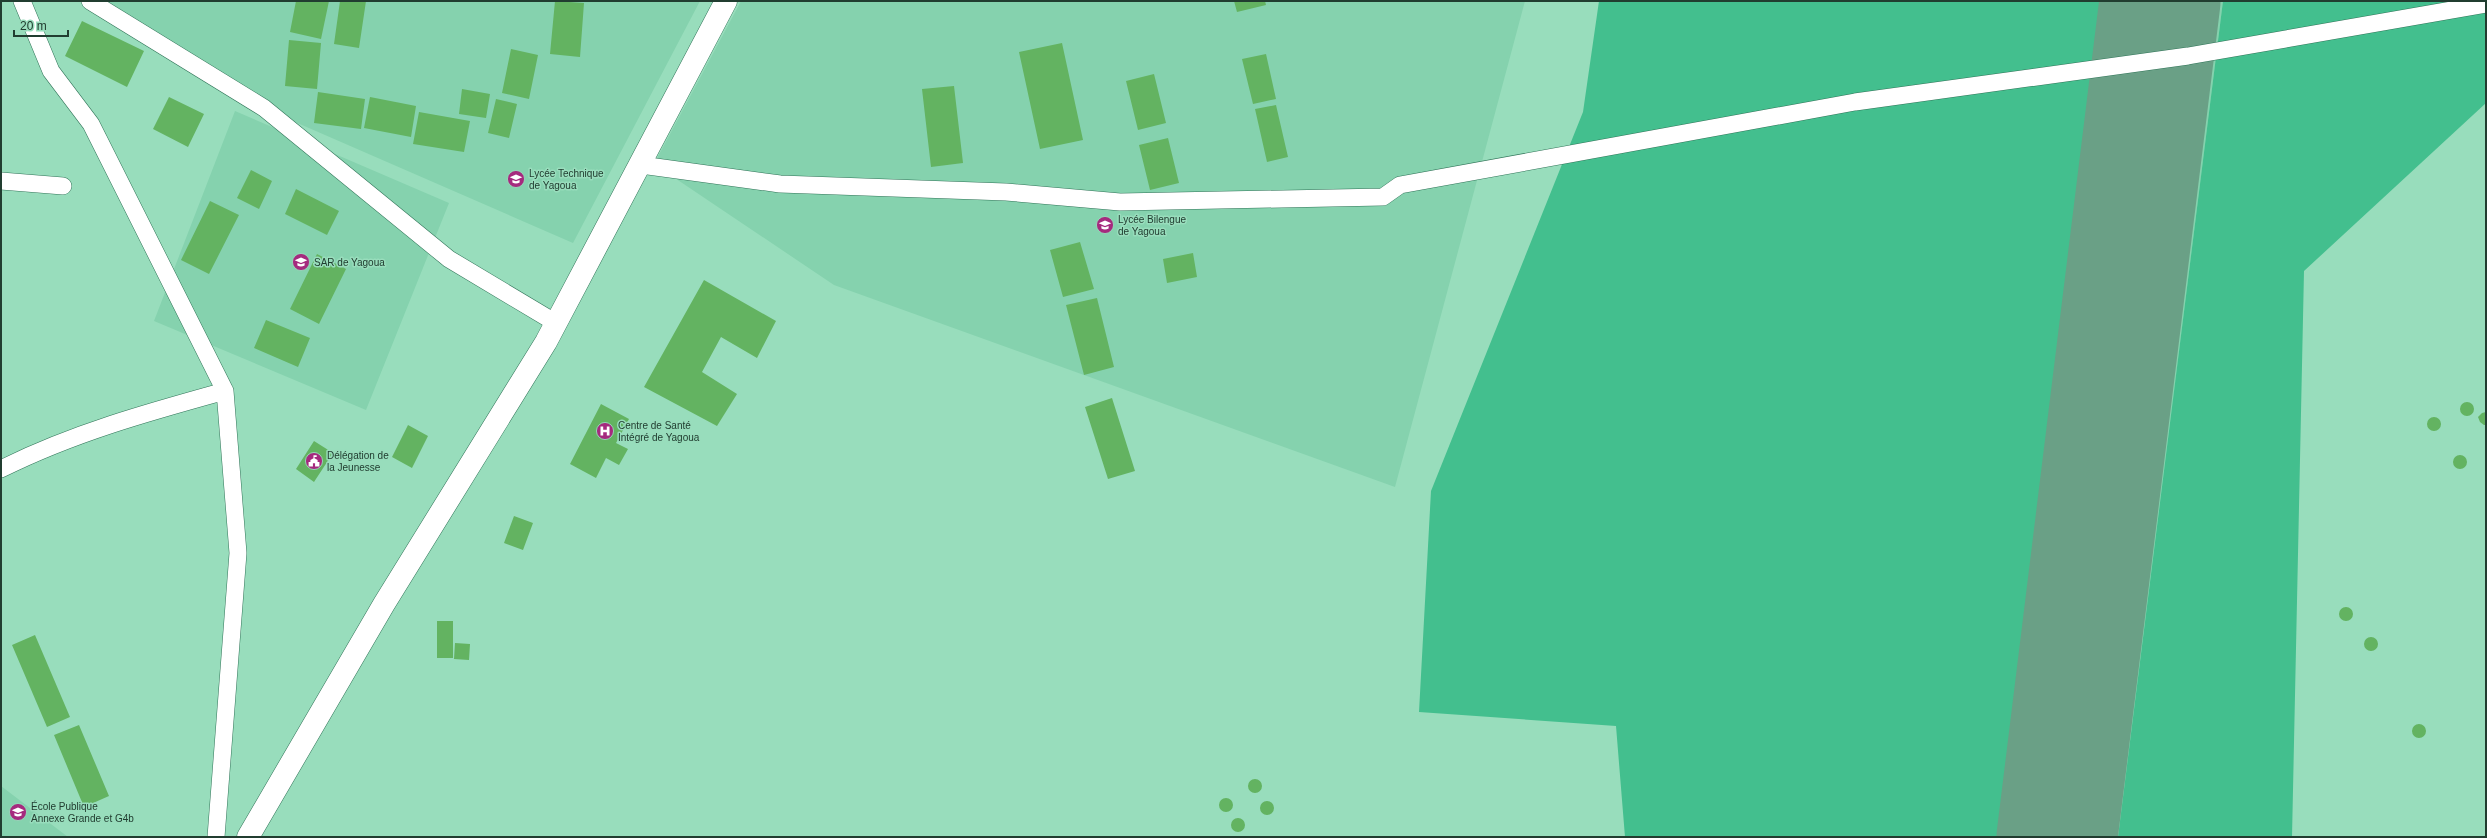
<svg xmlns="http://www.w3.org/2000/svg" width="2487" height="838" font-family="Helvetica,sans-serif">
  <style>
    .built { fill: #85d2ae }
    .green { fill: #43bf8e }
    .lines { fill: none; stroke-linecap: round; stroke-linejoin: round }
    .runway { stroke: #6aa086; stroke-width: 121 }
    .building { fill: #63b361 }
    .street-casing { stroke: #307458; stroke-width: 18 }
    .secondary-casing { stroke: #307458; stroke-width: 23 }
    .street { stroke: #fff; stroke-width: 17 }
    .secondary { stroke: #fff; stroke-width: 22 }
    .labels { text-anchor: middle; stroke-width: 3; stroke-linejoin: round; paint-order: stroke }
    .poi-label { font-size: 10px; fill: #213d30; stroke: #98ddbc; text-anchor: start }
  </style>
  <rect width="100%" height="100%" fill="#98ddbc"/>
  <!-- built -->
  <path class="built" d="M99,1H700L573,243L279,115Z
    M741,1H1525L1395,487L834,285L654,164Z
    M2111,1H2223L2118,837H2009Z
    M235,111L449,203L366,410L154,321Z
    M1,786L68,837H1Z"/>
  <!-- green -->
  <path class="green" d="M1599,1H2111L2009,837H1625L1616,726L1419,712L1431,491L1583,112Z
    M2223,1H2486V103L2304,271L2292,837H2118Z"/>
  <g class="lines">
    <!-- runway -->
    <path class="runway" d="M2057,837L2160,1"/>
  </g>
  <!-- building -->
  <path class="building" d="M296,1H329L321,39L290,32Z
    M340,1H366L359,48L334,44Z
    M555,1L584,3L580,57L550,54Z
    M1234,1H1265L1266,5L1237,12Z
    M82,21L144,51L127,87L65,56Z
    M289,40L321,43L317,89L285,86Z
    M1062,43L1083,140L1040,149L1019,52Z
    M511,49L538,55L529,99L502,93Z
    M1266,54L1276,99L1253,104L1242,59Z
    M1154,74L1166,123L1138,130L1126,81Z
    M954,86L963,163L931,167L922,89Z
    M462,89L490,94L486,118L459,114Z
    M318,92L365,99L361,129L314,123Z
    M169,97L204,114L188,147L153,129Z
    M370,97L416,106L411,137L364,128Z
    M496,99L517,104L509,138L488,133Z
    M1276,105L1288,157L1267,162L1255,109Z
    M419,112L470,121L464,152L413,144Z
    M1168,138L1179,183L1150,190L1139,145Z
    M251,170L272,181L259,209L237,198Z
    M296,189L339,211L327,235L285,214Z
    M210,201L239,215L209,274L181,260Z
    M1080,242L1094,289L1063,297L1050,250Z
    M1193,253L1197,277L1167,283L1163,259Z
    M317,254L346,269L319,324L290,309Z
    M704,280L776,321L757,358L721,337L702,372L737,394L717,426L644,387Z
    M1097,298L1114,367L1084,375L1066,305Z
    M266,320L310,338L298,367L254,348Z
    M1112,398L1135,471L1108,479L1085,407Z
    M2460 409a7 7 0 1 1 14 0a7 7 0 1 1-14 0Z
    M601,404L629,419L616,443L628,449L619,465L606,458L596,478L570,464Z
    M2486,412V425H2484L2480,422L2478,417L2482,413Z
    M2427 424a7 7 0 1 1 14 0a7 7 0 1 1-14 0Z
    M408,425L428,436L412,468L392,457Z
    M314,441L333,453L314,482L296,469Z
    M2453 462a7 7 0 1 1 14 0a7 7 0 1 1-14 0Z
    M514,516L533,523L523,550L504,543Z
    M2339 614a7 7 0 1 1 14 0a7 7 0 1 1-14 0Z
    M437,621H453V658H437Z
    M35,635L70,717L47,727L12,645Z
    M2364 644a7 7 0 1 1 14 0a7 7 0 1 1-14 0Z
    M455,643L470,644L469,660L454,659Z
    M2412 731a7 7 0 1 1 14 0a7 7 0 1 1-14 0Z
    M79,725L109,796L84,807L54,735Z
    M1248 786a7 7 0 1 1 14 0a7 7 0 1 1-14 0Z
    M1219 805a7 7 0 1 1 14 0a7 7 0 1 1-14 0Z
    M1260 808a7 7 0 1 1 14 0a7 7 0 1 1-14 0Z
    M1231 825a7 7 0 1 1 14 0a7 7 0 1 1-14 0Z"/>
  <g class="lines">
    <!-- street casing -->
    <g class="street-casing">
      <path id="street" d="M22,1L51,71L91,124L225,391L238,553L216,837
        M90,1L264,108L449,259L556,323
        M641,165L780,184L1006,192L1120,202L1383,197L1400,185L1855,102L2188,56L2486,4
        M1,181L63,186
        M1,469C73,433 149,412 225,391"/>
    </g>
    <!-- secondary casing -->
    <g class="secondary-casing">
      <path id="secondary" d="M248,837L384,604L546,342L726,1"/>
    </g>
    <!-- street -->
    <use href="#street" class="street"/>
    <!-- secondary -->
    <use href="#secondary" class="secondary"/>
  </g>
  <!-- icons -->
  <defs>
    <g id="school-disc" transform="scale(0.9)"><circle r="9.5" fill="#a52a7e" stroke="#98ddbc"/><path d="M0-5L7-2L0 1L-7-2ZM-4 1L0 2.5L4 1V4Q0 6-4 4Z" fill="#fff"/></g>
    <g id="university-disc" transform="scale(0.9)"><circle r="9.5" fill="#a52a7e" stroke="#98ddbc"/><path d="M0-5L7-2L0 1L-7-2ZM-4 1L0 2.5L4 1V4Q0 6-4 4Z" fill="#fff"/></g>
    <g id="hospital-disc" transform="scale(0.9)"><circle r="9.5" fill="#a52a7e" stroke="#98ddbc"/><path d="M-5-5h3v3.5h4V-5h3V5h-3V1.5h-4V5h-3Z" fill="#fff"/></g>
    <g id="civic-disc" transform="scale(0.9)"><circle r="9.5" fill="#a52a7e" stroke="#98ddbc"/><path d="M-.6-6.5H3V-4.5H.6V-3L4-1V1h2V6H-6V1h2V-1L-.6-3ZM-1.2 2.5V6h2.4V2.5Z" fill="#fff"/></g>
  </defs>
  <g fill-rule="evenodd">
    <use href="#school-disc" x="516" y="179"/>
    <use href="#school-disc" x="1105" y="225"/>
    <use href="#university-disc" x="301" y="262"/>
    <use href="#hospital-disc" x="605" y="431"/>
    <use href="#civic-disc" x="314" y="461"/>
    <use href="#school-disc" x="18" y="812"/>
  </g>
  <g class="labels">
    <!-- poi labels -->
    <g class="poi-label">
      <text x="529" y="177">Lycée Technique<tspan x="529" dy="12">de Yagoua</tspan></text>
      <text x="1118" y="223">Lycée Bilengue<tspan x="1118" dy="12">de Yagoua</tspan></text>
      <text x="314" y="266">SAR de Yagoua</text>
      <text x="618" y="429">Centre de Santé<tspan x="618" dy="12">Intégré de Yagoua</tspan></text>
      <text x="327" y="459">Délégation de<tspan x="327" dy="12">la Jeunesse</tspan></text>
      <text x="31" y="810">École Publique<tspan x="31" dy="12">Annexe Grande et G4b</tspan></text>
    </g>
  </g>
  <!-- border -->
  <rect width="2487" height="838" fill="none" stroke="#213d30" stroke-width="4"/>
  <!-- scale -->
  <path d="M14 30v6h54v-6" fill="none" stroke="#213d30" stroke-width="2"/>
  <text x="20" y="30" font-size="12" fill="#213d30" stroke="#98ddbc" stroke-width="3" paint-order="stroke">20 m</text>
</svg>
